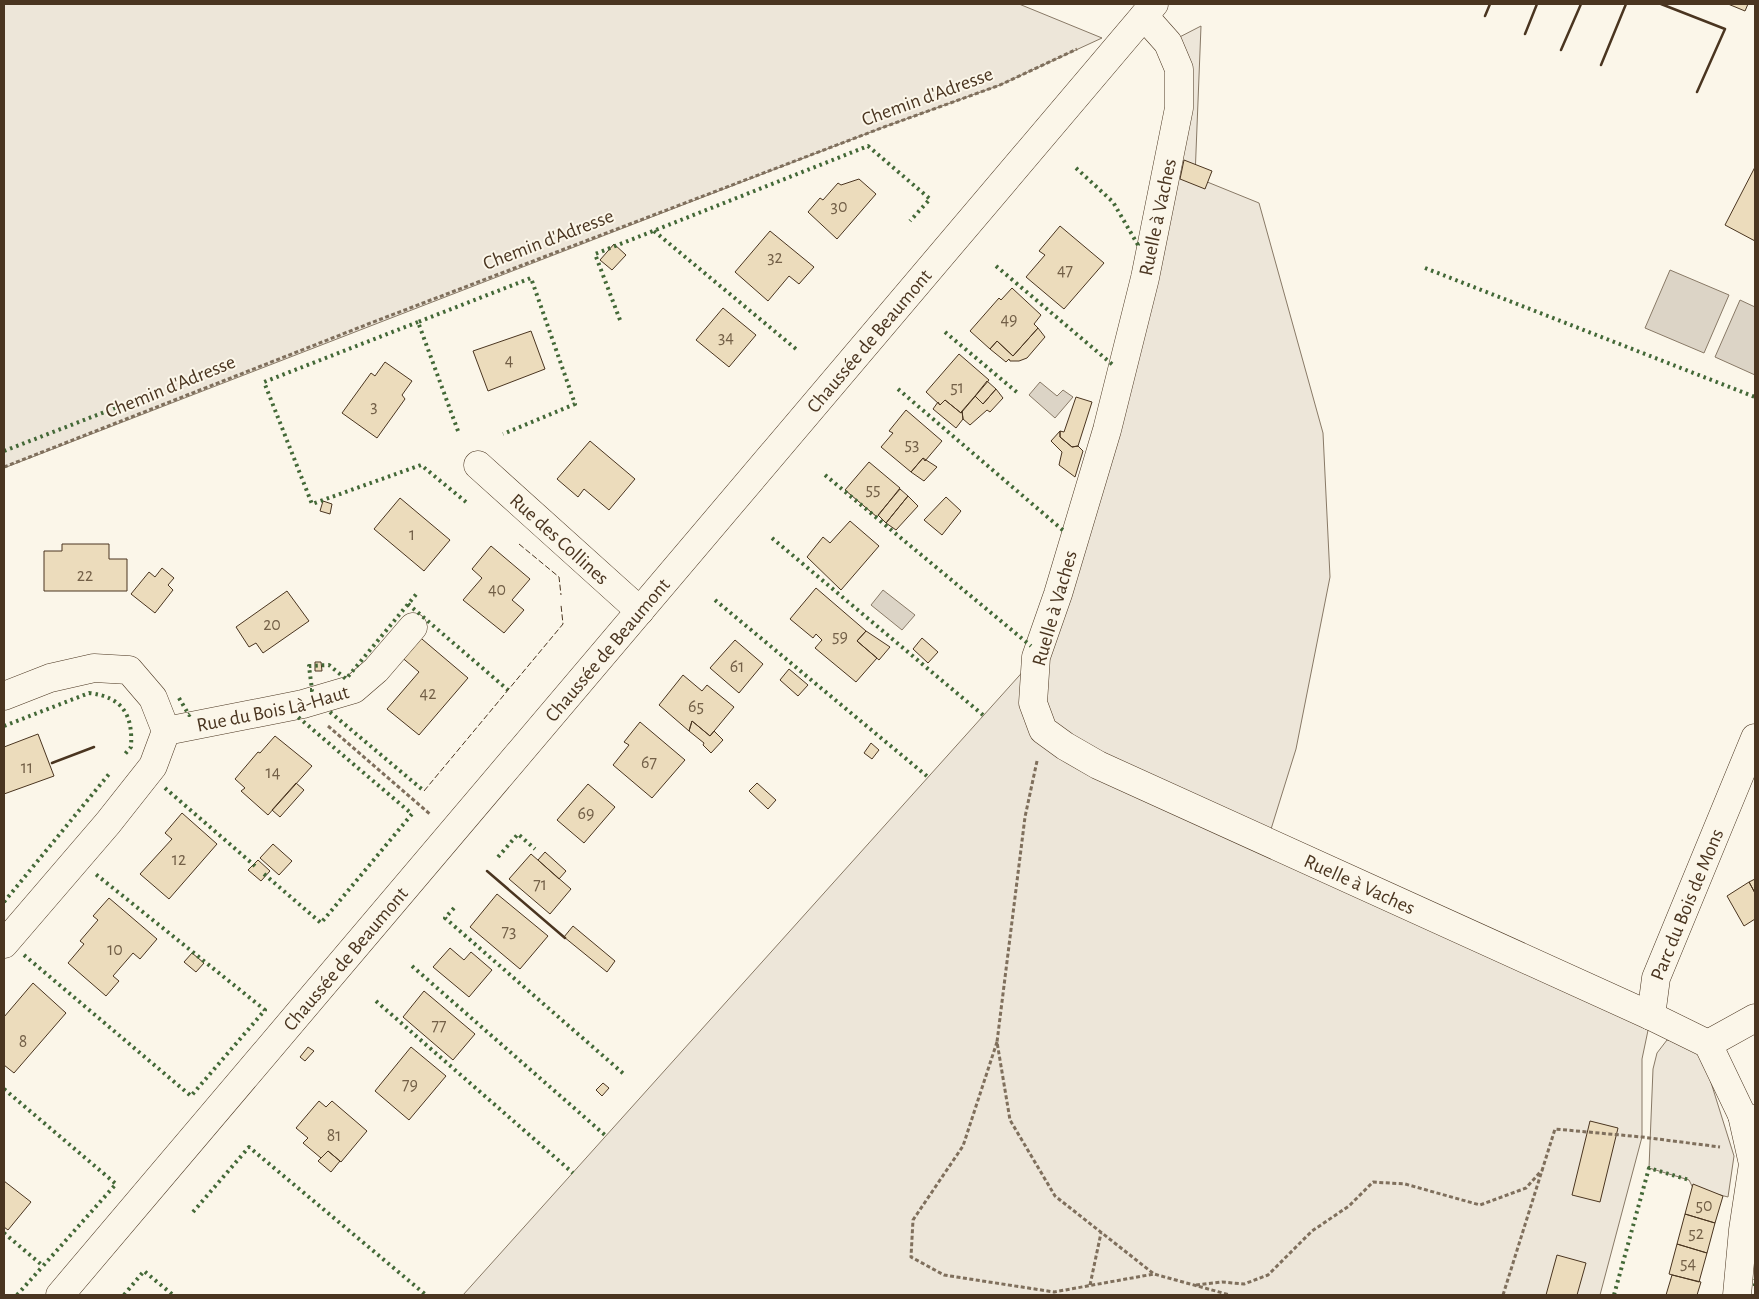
<svg xmlns="http://www.w3.org/2000/svg" width="1759" height="1299" font-family="'Alegreya Sans',sans-serif">
  <style>
    .green { fill: #ede6d9; stroke: #887966 }
    .water { fill: #dcd4c6; stroke: #887966 }
    .building { fill: #ecdcbc; stroke: #4a3520 }
    .lines { fill: none; stroke-linecap: round; stroke-linejoin: round }
    .minor-casing { stroke: #4a3520; stroke-width: 29 }
    .major-casing { stroke: #4a3520; stroke-width: 29 }
    .path { stroke: #7f6f5c; stroke-width: 3; stroke-dasharray: 4 2.5; stroke-linecap: butt }
    .minor { stroke: #fbf6e9; stroke-width: 28 }
    .major { stroke: #fbf6e9; stroke-width: 28 }
    .hedge { stroke: #436837; stroke-width: 4; stroke-dasharray: 2.5 4; stroke-linecap: butt }
    .fence { stroke: #4a3520; stroke-width: 1; stroke-dasharray: 6 2.5; stroke-linecap: butt }
    .wall { stroke: #4a3520; stroke-width: 2.5 }
    .labels { text-anchor: middle; stroke-width: 4; stroke-linejoin: round; paint-order: stroke }
    .number-label { font-size: 18px; fill: #725f47 }
    .street-label { font-size: 20px; fill: #4a3520; stroke: #fbf6e9 }
  </style>
  <rect width="100%" height="100%" fill="#fbf6e9"/>
  <!-- green -->
  <path class="green" d="M4,4H1019L1102,38L1000,85L884,127L4,468Z
    M1201,26L1195,177L1259,203L1323,433L1330,577L1296,749L1267,842L1651,1016L1642,1059V1137L1600,1295H463L1036,657L1179,108L1168,43Z
    M1667,1040L1677,1041L1699,1053L1708,1073L1734,1156L1728,1197L1693,1188L1689,1180L1649,1168L1653,1069L1657,1053Z"/>
  <!-- water -->
  <path class="water" d="M1670,270L1729,295L1704,353L1645,328Z
    M1740,300L1755,307V375L1715,357Z
    M1040,382L1057,396L1063,390L1073,397L1055,418L1029,395Z
    M883,590L915,615L902,630L871,605Z"/>
  <!-- building -->
  <path class="building" d="M1728,4H1748L1745,11Z
    M1184,160L1212,171L1205,189L1180,179Z
    M1755,167V241L1725,225Z
    M859,179L876,194L837,239L808,212L820,198L823,200L838,183L841,185Z
    M1060,226L1104,263L1064,309L1026,277L1045,255L1039,251Z
    M770,231L814,267L799,284L789,276L768,301L735,272Z
    M614,244L626,255L612,270L600,260Z
    M1012,288L1041,315L1034,324L1038,328L1013,356L997,341L990,349L970,331L999,298L1001,300Z
    M723,308L756,335L729,367L696,340Z
    M1038,328L1045,337L1027,358L1019,361H1010L1009,359L1006,362L990,349L997,341L1013,356Z
    M531,331L545,369L488,391L473,351Z
    M959,354L989,380L961,413L945,400L940,405L926,392Z
    M385,362L412,381L402,395L405,399L377,438L342,413L371,373L375,376Z
    M987,381L996,389L983,404L975,396Z
    M996,389L1003,398L990,412L987,410L970,425L963,419L962,411L975,396L983,404Z
    M1076,397L1092,402L1078,446L1072,447L1060,437V431L1064,432Z
    M945,400L961,413L962,411L963,419L956,428L933,409L938,402L940,405Z
    M906,410L942,441L925,461L923,458L911,472L881,447L893,433L889,431Z
    M1060,431V437L1072,447L1078,446L1083,451L1075,477L1059,465L1062,452L1051,441Z
    M590,441L635,479L609,510L584,489L578,497L557,479Z
    M923,458L937,467L924,481L911,472Z
    M869,462L900,488L877,517L845,490Z
    M900,489L908,496L886,523L878,515Z
    M908,496L918,506L896,530L886,523Z
    M946,497L961,511L942,535L924,520Z
    M400,498L450,540L424,571L374,529Z
    M323,501L332,504L330,514L320,511Z
    M850,521L879,546L841,590L807,557L823,537L830,543Z
    M62,544H109V559H127V591H44V551H62Z
    M491,546L530,579L512,600L524,610L504,633L463,600L482,578L472,569Z
    M162,568L174,578L168,585L173,590L155,613L131,594L149,572L155,577Z
    M816,588L866,631L857,641L877,658L856,682L815,648L822,640L816,634L813,638L790,619Z
    M287,591L309,621L263,653L256,643L249,647L236,627Z
    M866,631L890,647L879,660L857,641Z
    M416,634L468,678L419,735L387,709L419,672L399,655Z
    M922,638L938,652L928,663L913,649Z
    M735,640L763,664L739,693L710,668Z
    M315,662H321L322,671H315Z
    M789,669L808,685L798,696L780,680Z
    M683,675L702,691L707,685L734,707L710,736L692,721L689,731L659,705Z
    M692,721L710,736L714,731L723,740L711,753L703,745L704,743L689,731Z
    M640,722L685,760L652,798L613,765L629,745L624,742Z
    M38,734L54,776L4,794V747Z
    M275,736L312,766L268,815L241,791L245,788L235,779L258,752L260,753Z
    M871,743L879,750L872,759L864,753Z
    M296,783L304,790L280,817L272,810Z
    M757,783L776,800L768,809L749,791Z
    M588,784L615,807L584,843L557,820Z
    M182,813L217,844L169,899L140,874L172,839L165,833Z
    M273,844L292,861L279,875L260,858Z
    M545,852L566,871L559,879L538,860Z
    M531,854L571,889L550,914L509,879Z
    M258,860L270,871L261,881L248,870Z
    M1755,879V893L1749,882Z
    M1749,882L1755,893V919L1744,926L1727,896Z
    M497,894L548,936L520,969L470,927Z
    M109,898L157,939L140,959L133,953L113,976L119,981L106,996L68,963L84,944L80,941L98,920L93,916Z
    M573,926L615,961L607,972L564,937Z
    M450,948L464,960L471,952L492,970L469,997L433,967Z
    M192,953L204,963L196,972L184,962Z
    M33,983L66,1013L14,1073L4,1065V1017Z
    M424,991L475,1034L453,1060L403,1017Z
    M308,1047L314,1051L305,1061L300,1057Z
    M411,1047L446,1076L409,1120L375,1091Z
    M603,1083L609,1088L602,1096L596,1090Z
    M319,1101L326,1107L332,1101L367,1131L341,1162L328,1151L321,1158L303,1143L308,1138L296,1128Z
    M1590,1121L1618,1128L1600,1202L1572,1195Z
    M328,1151L340,1161L331,1172L318,1161Z
    M4,1181L31,1202L8,1230L4,1227Z
    M1693,1184L1723,1196L1715,1223L1685,1214Z
    M1685,1214L1715,1223L1707,1253L1677,1244Z
    M1677,1244L1707,1253L1699,1282L1669,1274Z
    M1557,1255L1586,1263L1577,1295H1546Z
    M1672,1275L1701,1282L1697,1295H1666Z"/>
  <g class="lines">
    <!-- minor casing -->
    <g class="minor-casing">
      <g id="minor">
        <path id="s1" d="M1144,16L1168,43L1179,69V108L1145,278L1107,430L1058,594L1036,657L1033,703L1043,730L1065,746L1098,765L1651,1016L1708,1044L1742,1115L1755,1121"/>
        <path id="s2" d="M478,465L640,611"/>
        <path d="M4,696L50,678L94,668L129,670L153,698L166,731L153,766L108,823L4,944"/>
        <path id="s3" d="M166,731L303,704L354,689L376,670L413,627"/>
        <path id="s4" d="M1651,1016L1656,978L1755,738"/>
        <path d="M1708,1044L1755,1018"/>
        <path d="M1737,1295L1743,1230L1753,1164L1742,1115"/>
      </g>
    </g>
    <!-- major casing -->
    <g class="major-casing">
      <g id="major">
        <path id="s5" d="M60,1295L1154,4"/>
      </g>
    </g>
    <!-- path -->
    <path class="path" d="M4,467L368,324L884,127L1000,85L1077,49
      M328,726L431,815
      M1037,761L1025,817L997,1042L1010,1120L1055,1196L1154,1274L1230,1295
      M997,1042L963,1146L913,1220L911,1257L944,1275L1054,1292L1154,1274
      M1090,1285L1101,1233
      M1196,1285L1222,1282L1244,1284L1268,1275L1312,1231L1349,1206L1373,1182L1405,1184L1480,1205L1526,1188L1543,1169
      M1503,1295L1555,1129L1642,1137L1720,1147"/>
    <!-- minor -->
    <use href="#minor" class="minor"/>
    <!-- major -->
    <use href="#major" class="major"/>
    <!-- hedge -->
    <path class="hedge" d="M1076,168L1113,202L1138,245L1137,248
      M654,231L796,349
      M996,266L1113,365
      M1425,268L1755,397
      M620,320L595,254L868,146L930,199L910,221
      M418,322L264,382L312,504L421,465L466,502
      M945,332L1019,394
      M898,389L1065,532
      M458,431L418,322L531,278L575,404L503,434
      M4,451L115,408
      M825,475L1031,646
      M772,538L983,715
      M715,600L928,777
      M408,604L508,690
      M310,690H312L309,666L329,665L346,679L418,592
      M179,698L189,715L190,714
      M330,712L424,791
      M4,726L89,693C123,697 133,715 131,747L125,754
      M165,788L255,866
      M498,857L518,834L535,849
      M264,874L321,923L412,814L298,717
      M4,902L109,774
      M454,908L445,918L625,1075
      M24,955L191,1096L265,1010L93,872
      M412,966L606,1136
      M376,1001L573,1173
      M4,1089L116,1184L43,1266L4,1233
      M193,1212L249,1147L426,1295
      M1755,1286V1279
      M17,1295L43,1266
      M124,1295L144,1271L173,1295
      M1614,1295L1649,1168L1689,1180"/>
    <!-- fence -->
    <path class="fence" d="M519,544L559,577L561,595
      M424,791L563,624L561,605"/>
    <!-- wall -->
    <path class="wall" d="M1661,4L1725,29L1697,92
      M1485,16L1490,4
      M1525,34L1537,4
      M1561,50L1581,4
      M1601,65L1626,4
      M52,763L94,747
      M487,871L565,938"/>
  </g>
  <g class="labels">
    <!-- number labels -->
    <g class="number-label">
      <text x="839" y="212">30</text>
      <text x="775" y="263">32</text>
      <text x="1065" y="276">47</text>
      <text x="1009" y="325">49</text>
      <text x="726" y="343">34</text>
      <text x="509" y="366">4</text>
      <text x="957" y="393">51</text>
      <text x="374" y="412">3</text>
      <text x="912" y="450">53</text>
      <text x="873" y="495">55</text>
      <text x="412" y="540">1</text>
      <text x="85" y="581">22</text>
      <text x="497" y="595">40</text>
      <text x="272" y="630">20</text>
      <text x="840" y="642">59</text>
      <text x="737" y="672">61</text>
      <text x="428" y="699">42</text>
      <text x="696" y="712">65</text>
      <text x="649" y="768">67</text>
      <text x="27" y="773">11</text>
      <text x="273" y="778">14</text>
      <text x="586" y="819">69</text>
      <text x="179" y="865">12</text>
      <text x="540" y="890">71</text>
      <text x="509" y="937">73</text>
      <text x="115" y="955">10</text>
      <text x="439" y="1031">77</text>
      <text x="23" y="1047">8</text>
      <text x="410" y="1090">79</text>
      <text x="334" y="1141">81</text>
      <text x="1704" y="1211">50</text>
      <text x="1696" y="1239">52</text>
      <text x="1688" y="1269">54</text>
    </g>
    <!-- street labels -->
    <g class="street-label">
      <text transform="translate(927 96) rotate(-20)" y="7">Chemin d'Adresse</text>
      <text transform="translate(1157 217) rotate(-78)" y="7">Ruelle à Vaches</text>
      <text transform="translate(548 239) rotate(-21)" y="7">Chemin d'Adresse</text>
      <text dy="7" stroke="none"><textPath href="#s5" startOffset="1251">Chaussée de Beaumont</textPath></text>
      <text transform="translate(170 386) rotate(-22)" y="7">Chemin d'Adresse</text>
      <text dy="7" stroke="none"><textPath href="#s2" startOffset="110">Rue des Collines</textPath></text>
      <text transform="translate(1054 608) rotate(-74)" y="7">Ruelle à Vaches</text>
      <text dy="7" stroke="none"><textPath href="#s5" startOffset="846">Chaussée de Beaumont</textPath></text>
      <text dy="7" stroke="none"><textPath href="#s3" startOffset="109">Rue du Bois Là-Haut</textPath></text>
      <text dy="7" stroke="none"><textPath href="#s1" startOffset="1099">Ruelle à Vaches</textPath></text>
      <text dy="7" stroke="none"><textPath href="#s4" startOffset="118">Parc du Bois de Mons</textPath></text>
      <text dy="7" stroke="none"><textPath href="#s5" startOffset="441">Chaussée de Beaumont</textPath></text>
    </g>
  </g>
  <!-- border -->
  <rect width="1759" height="1299" fill="none" stroke="#4a3520" stroke-width="10"/>
</svg>
